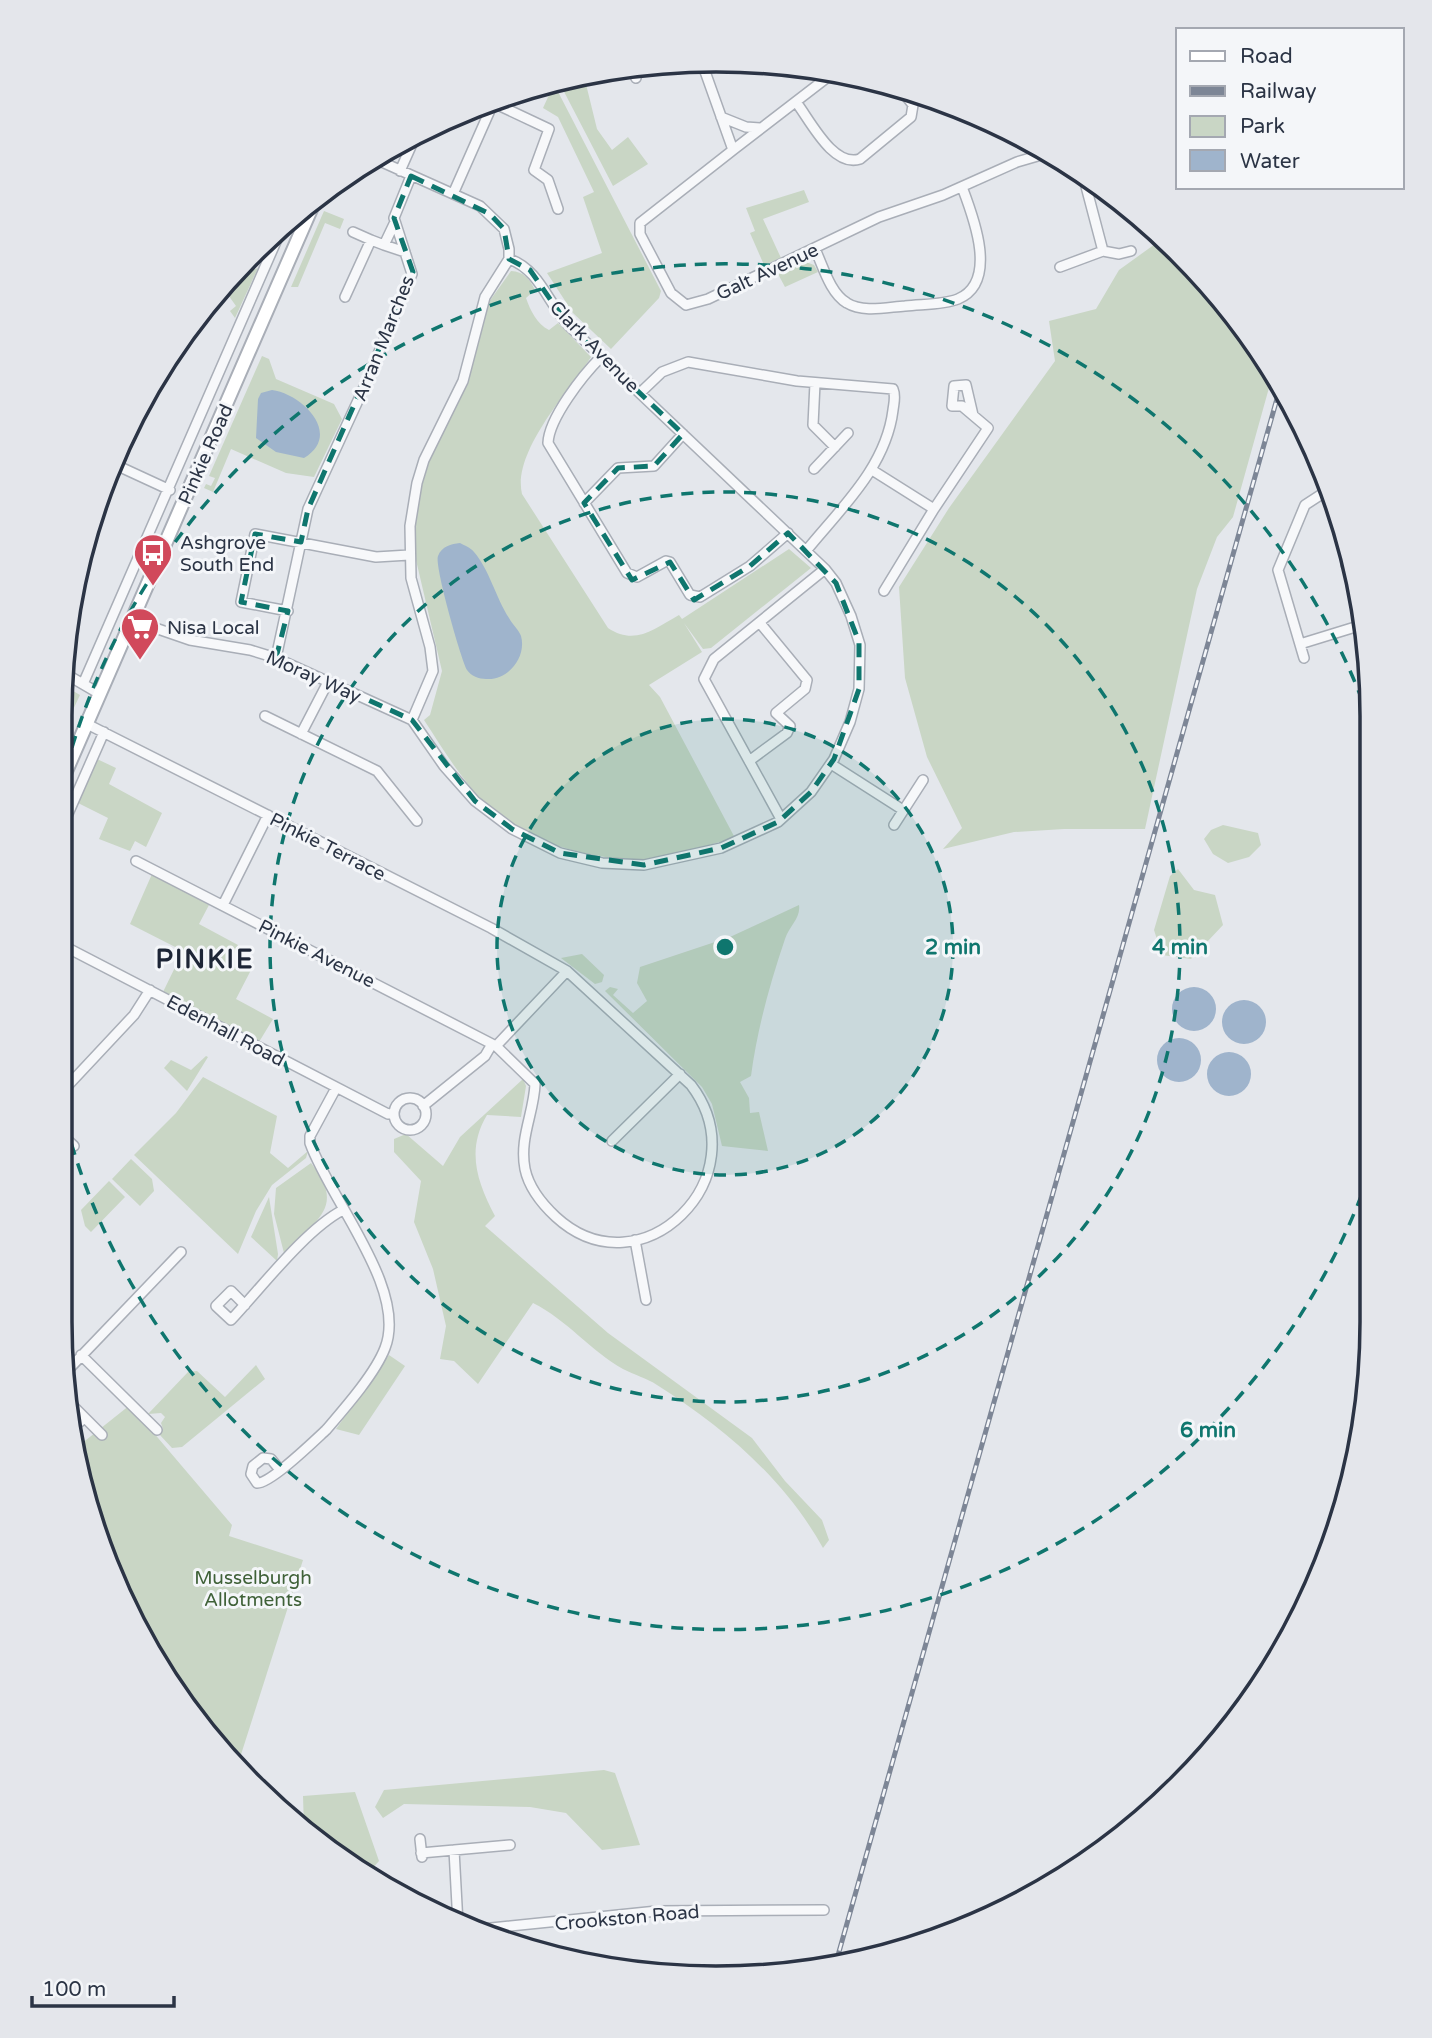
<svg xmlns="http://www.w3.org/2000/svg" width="1432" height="2038" font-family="'Varela Round',sans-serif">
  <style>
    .green { fill: #c9d6c5 }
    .water { fill: #9fb4cc }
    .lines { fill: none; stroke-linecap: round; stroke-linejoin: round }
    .minor-casing { stroke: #a9aeb7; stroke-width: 12 }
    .secondary-casing { stroke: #a9aeb7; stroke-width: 16 }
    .minor { stroke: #f7f8fa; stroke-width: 9 }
    .secondary { stroke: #fff; stroke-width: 12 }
    .rail-casing { stroke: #7d8696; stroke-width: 5 }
    .rail { stroke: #f4f6f9; stroke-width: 2.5; stroke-dasharray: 8; stroke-linecap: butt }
    .marked { fill: none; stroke: #0f766e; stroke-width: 5; stroke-dasharray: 14 9; stroke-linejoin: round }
    .ring { fill: none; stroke: #0f766e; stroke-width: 3.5; stroke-dasharray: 12 9 }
    .labels { text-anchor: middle; stroke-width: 6; stroke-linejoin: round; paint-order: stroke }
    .street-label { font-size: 19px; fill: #2b3445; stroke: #f4f6f9 }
    .poi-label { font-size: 19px; fill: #2b3445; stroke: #f4f6f9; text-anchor: start }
    .park-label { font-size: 19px; fill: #3f6138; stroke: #f4f6f9 }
    .district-label { font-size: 26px; font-weight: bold; letter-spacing: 2px; fill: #1d2536; stroke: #f4f6f9 }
    .rim { fill: none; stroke: #2b3445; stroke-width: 3.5 }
    .centre { fill: #0f766e; stroke: #f4f6f9; stroke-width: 3.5 }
    .ring-label { font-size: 21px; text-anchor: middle; font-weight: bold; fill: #0f766e; stroke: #f4f6f9; stroke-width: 6; stroke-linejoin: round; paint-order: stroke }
  </style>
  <rect width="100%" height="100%" fill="#e4e7ec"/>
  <!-- green -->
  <path class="green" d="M584,76L597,129L612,150L628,137L648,164L613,186L559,82Z
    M554,84L661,291L659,298L611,349L573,313L547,273L602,253L583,197L594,192L558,117L543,108Z
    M804,190L809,202L763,219L781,258L764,265L750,233L755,231L746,208Z
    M324,211L344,219L340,229L325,223L298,287H291Z
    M1162,239L1209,283L1272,377L1233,517L1217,537L1197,589L1145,829H1064L1014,832L943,849L962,828L927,757L905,678L899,587L949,508L1055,361L1049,321L1096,309L1119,270Z
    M806,262L814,265L818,272L785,287L778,274Z
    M258,268L235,318L230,311L236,306L226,292L240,275Z
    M511,271C524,272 529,278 535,290L526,298C530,310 537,324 549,330L558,323L591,357C569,391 512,452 522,494L608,628C635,646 654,629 679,615L682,619L789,549L811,568L711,648L703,649L684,623L702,652L649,685L660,697L735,838C710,844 683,854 657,858C610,865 532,845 496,813C466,788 445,752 424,720L430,715L442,671L416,560L414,537L420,492L430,459L469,378L486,306Z
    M262,356L269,359L276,379L334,404L342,419L314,477L286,473L231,449L213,492L204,488L206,484L211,486L215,478L209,476Z
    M63,685L80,695L60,737Z
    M97,759L116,768L109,784L162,813L146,847L135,841L130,851L99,839L108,818L78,803Z
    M1223,825L1258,833L1261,845L1249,857L1228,863L1213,854L1204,839L1211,830Z
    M1178,869L1194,890L1215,895L1223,925L1191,959L1162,955L1154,930L1170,876Z
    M152,874L209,905L199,924L238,945L232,958L251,970L236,999L273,1019L259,1042L163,992L183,951L130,924Z
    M799,905C801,918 789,926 785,939C770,983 757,1030 751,1076L740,1082L749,1098L750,1113L759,1112L768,1151L722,1146L712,1104L702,1087L605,991L610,987L618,989L613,995L633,1013L647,1001L637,983L640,967L730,937Z
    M582,954L604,975L602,982L595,984L561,958Z
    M206,1056L208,1057L187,1091L164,1068L171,1060L191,1070Z
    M203,1077L277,1116L270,1153L288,1168L308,1151L306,1158L272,1185L256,1211L238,1254L134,1155L176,1113Z
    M523,1079L526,1086L521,1117L487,1115C466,1150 477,1182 495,1216L485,1226L608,1333L752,1438L785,1481L822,1520L829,1540L823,1548C784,1478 723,1427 657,1385C647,1378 634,1375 623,1369C591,1351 567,1320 533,1303L478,1384L454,1361L440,1359L446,1326L433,1269L414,1222L421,1181L394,1152V1139L406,1134L443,1166L460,1137Z
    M131,1159L152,1179L154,1191L140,1206L112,1179Z
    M311,1163C347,1208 315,1220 284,1253L274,1214L276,1188Z
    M109,1181L125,1197L91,1232L85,1226L81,1210Z
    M269,1197L278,1254L277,1261L251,1237Z
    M389,1355L405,1366L359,1435L336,1429Z
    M256,1365L265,1379L182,1447L172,1448L159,1434L163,1429L161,1423L165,1417L161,1413L148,1414L188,1372L197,1371L225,1397Z
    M130,1405L232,1525L229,1536L303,1560L238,1764L170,1686L82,1492L76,1448Z
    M604,1770L615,1773L640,1845L602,1850L566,1813L530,1807L404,1804L383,1818L375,1807L384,1790Z
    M355,1792L379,1861L371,1870L304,1828L303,1796Z"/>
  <!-- water -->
  <path class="water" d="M272,390C302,394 343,434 304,458L276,452L256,438L258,399L261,393Z
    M460,543C465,546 470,547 474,552C489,569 496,598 509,618C512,624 519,630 521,636C527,658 507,681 486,679C479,679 471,676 467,670C461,659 434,565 438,556C442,546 451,544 460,543Z
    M1172 1009a22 22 0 1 1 44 0a22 22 0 1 1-44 0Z
    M1222 1022a22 22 0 1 1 44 0a22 22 0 1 1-44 0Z
    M1157 1060a22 22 0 1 1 44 0a22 22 0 1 1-44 0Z
    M1207 1074a22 22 0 1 1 44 0a22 22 0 1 1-44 0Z"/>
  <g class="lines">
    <!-- minor casing -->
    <g class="minor-casing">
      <path id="minor" d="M702,63L733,150L833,73
        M630,65L636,78
        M796,102C810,120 833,168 860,159L911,117L913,105L899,87
        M721,117L746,127L760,128
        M733,150L640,223V234L671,293L686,305L708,299L879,217L943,195L1017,162L1048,153
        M373,158L480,206L504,229L509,249V259L485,297L463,381L424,460L417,483L410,526L411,578L430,647L433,671L412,720
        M400,171L416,135
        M1083,175L1103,251
        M453,194L491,108L498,105L549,129L534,170L548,180L558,209
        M353,232L371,240
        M384,245L405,252
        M815,249C823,266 830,293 847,303C863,313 888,307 905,306C922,304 943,305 958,299C999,282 973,216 962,187
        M1060,267L1103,251L1119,254L1131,251
        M345,297L371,240L384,245L394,224
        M601,357C583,375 549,418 548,443L627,573L637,577L666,561L670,562L690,595L700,597L750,566L788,533
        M815,383L813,425L835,447
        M640,393L662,372L688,362L797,381L893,389C896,396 894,402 893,410C886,467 841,508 806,551
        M118,466L170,490
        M814,469L848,433
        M872,470L934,509L988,428L962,406H952L954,386L966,385L973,415
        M584,503L618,468L654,466L683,434
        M1346,565H1347
        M884,591L934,509
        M288,611L241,602L255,534L376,557L409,555
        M132,620L190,640L250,650L276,658L412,720L444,766L475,801L512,829L560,853L602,863L644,865L721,848L778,822L811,792L834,759L850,722L859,689L860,645L851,616L836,583L825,569L569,326C548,303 539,269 509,259
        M1300,644L1365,624
        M276,658L308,509L361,394L412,274L394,218L411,176
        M1304,658L1278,570L1305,505L1325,492
        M64,673L100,694
        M83,684L285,221
        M265,716L377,771L417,821
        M87,724L491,928L567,971L691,1085C761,1177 641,1295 556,1217C542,1204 529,1188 525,1169C519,1138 534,1113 535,1084L496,1046L136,861
        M301,734L328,682
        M749,761L787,733L790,726L776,713L805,689L807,680L760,623
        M831,764L903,810
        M781,819L704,679L714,659L825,569
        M894,825L923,780
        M60,832L104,732
        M223,905L268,815
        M60,944L388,1114L394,1113
        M496,1046L567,971
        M60,1094L134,1015L150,990
        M394 1114a16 16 0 1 1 32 0a16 16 0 1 1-32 0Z
        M423,1106L485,1056L492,1044
        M60,1113V1098
        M60,1133L74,1146
        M612,1141L680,1074
        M635,1240L646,1300
        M245,1305L231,1291L216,1306L231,1320C261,1288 306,1229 343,1210
        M81,1355L157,1430
        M66,1372L181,1252
        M70,1403L102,1435
        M73,1427L85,1418
        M280,1470L271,1459L263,1458L253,1466L251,1474L257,1483C270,1484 314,1441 326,1430C344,1409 375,1374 385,1348C408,1289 330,1200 310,1143V1136L336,1088
        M420,1839L422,1857
        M454,1850L458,1924
        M421,1853L510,1845
        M472,1930L657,1911L824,1910"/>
    </g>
    <!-- secondary casing -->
    <g class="secondary-casing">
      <path id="secondary" d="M60,785L315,200"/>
    </g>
    <!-- minor -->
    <use href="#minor" class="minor"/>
    <!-- secondary -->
    <use href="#secondary" class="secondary"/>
    <!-- rail casing -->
    <g class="rail-casing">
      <path id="rail" d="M835,1966L1280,388"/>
    </g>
    <!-- rail -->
    <use href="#rail" class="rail"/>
  </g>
  <!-- marked area -->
  <path class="marked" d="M411,176L490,214L504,229L509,259L530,270L568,325L683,434L654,466L618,468L584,503L632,580L670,562L694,600L750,566L788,533L836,583L859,642V689L834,759L811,792L778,822L721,848L644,865L560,853L512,829L475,801L412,720L276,658L288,611L241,602L255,534L301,542L308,509L413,272L394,218Z"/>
  <!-- distance rings -->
  <circle cx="725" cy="947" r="228" fill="#0f766e" fill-opacity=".12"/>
  <g class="ring">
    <circle cx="725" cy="947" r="228"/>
    <circle cx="725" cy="947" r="455"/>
    <path d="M1369 1175A683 683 0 0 1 60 1101M61 788A683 683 0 0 1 1367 713"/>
  </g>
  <!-- icons -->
  <defs>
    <g id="bus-pin" transform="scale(2.0125)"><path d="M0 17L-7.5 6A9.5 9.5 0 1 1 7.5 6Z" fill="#d1495b" stroke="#f4f6f9"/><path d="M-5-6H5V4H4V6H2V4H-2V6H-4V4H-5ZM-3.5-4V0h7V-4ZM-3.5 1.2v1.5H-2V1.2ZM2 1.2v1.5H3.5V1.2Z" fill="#fff"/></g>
    <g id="supermarket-pin" transform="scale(2.0125)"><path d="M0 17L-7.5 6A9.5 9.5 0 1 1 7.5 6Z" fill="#d1495b" stroke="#f4f6f9"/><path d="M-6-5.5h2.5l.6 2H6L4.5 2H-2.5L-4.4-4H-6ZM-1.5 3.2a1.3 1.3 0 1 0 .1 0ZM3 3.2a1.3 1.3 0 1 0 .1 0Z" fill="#fff"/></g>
  </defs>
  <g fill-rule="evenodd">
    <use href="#bus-pin" x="153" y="553"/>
    <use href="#supermarket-pin" x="140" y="627"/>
  </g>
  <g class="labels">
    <!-- street labels -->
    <g class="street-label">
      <text transform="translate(767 271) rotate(-25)" y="7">Galt Avenue</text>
      <text transform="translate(383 338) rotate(-68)" y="7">Arran Marches</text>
      <text transform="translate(595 346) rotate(46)" y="7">Clark Avenue</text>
      <text transform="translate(205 454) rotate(-66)" y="7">Pinkie Road</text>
      <text transform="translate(314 676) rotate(24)" y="7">Moray Way</text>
      <text transform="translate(328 846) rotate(27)" y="7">Pinkie Terrace</text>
      <text transform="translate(317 953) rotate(27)" y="7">Pinkie Avenue</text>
      <text transform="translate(226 1030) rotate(28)" y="7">Edenhall Road</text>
      <text transform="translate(627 1917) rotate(-5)" y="7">Crookston Road</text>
    </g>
    <!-- poi labels -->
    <g class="poi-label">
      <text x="180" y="549">Ashgrove<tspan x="180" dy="22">South End</tspan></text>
      <text x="167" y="634">Nisa Local</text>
    </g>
    <!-- park labels -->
    <g class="park-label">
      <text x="253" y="1584">Musselburgh<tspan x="253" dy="22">Allotments</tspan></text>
    </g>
    <!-- district labels -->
    <g class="district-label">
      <text x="205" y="968">PINKIE</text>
    </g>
  </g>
  <!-- crop -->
  <path d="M0 0H1432V2038H0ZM716 72H716A644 644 0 0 1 1360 716V1322A644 644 0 0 1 716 1966H716A644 644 0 0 1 72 1322V716A644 644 0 0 1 716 72Z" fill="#e4e6eb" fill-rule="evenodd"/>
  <path class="rim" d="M716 72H716A644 644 0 0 1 1360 716V1322A644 644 0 0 1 716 1966H716A644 644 0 0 1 72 1322V716A644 644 0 0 1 716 72Z"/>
  <circle cx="725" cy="947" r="10" class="centre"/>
  <g class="ring-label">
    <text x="953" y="954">2 min</text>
    <text x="1180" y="954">4 min</text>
    <text x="1208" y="1437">6 min</text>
  </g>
  <!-- legend -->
  <rect x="1176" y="28" width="228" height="161" fill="#f4f6f9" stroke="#a4a8b1" stroke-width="2"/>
  <rect x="1190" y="51" width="35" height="10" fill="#ffffff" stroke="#a4a8b1" stroke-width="2"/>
  <text x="1240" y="63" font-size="21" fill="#2b3445">Road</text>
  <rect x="1190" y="86" width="35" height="10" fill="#7d8696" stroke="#a4a8b1" stroke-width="2"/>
  <text x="1240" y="98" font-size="21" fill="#2b3445">Railway</text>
  <rect x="1190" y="116" width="35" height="21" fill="#c9d6c5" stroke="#a4a8b1" stroke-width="2"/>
  <text x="1240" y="133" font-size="21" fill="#2b3445">Park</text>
  <rect x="1190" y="150" width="35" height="21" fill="#9fb4cc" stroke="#a4a8b1" stroke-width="2"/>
  <text x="1240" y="168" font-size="21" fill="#2b3445">Water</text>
  <!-- scale -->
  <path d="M32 1996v10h142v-10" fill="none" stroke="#2b3445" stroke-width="3.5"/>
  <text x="42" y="1996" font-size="21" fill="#2b3445" stroke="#f4f6f9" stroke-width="5" paint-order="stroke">100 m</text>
</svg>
